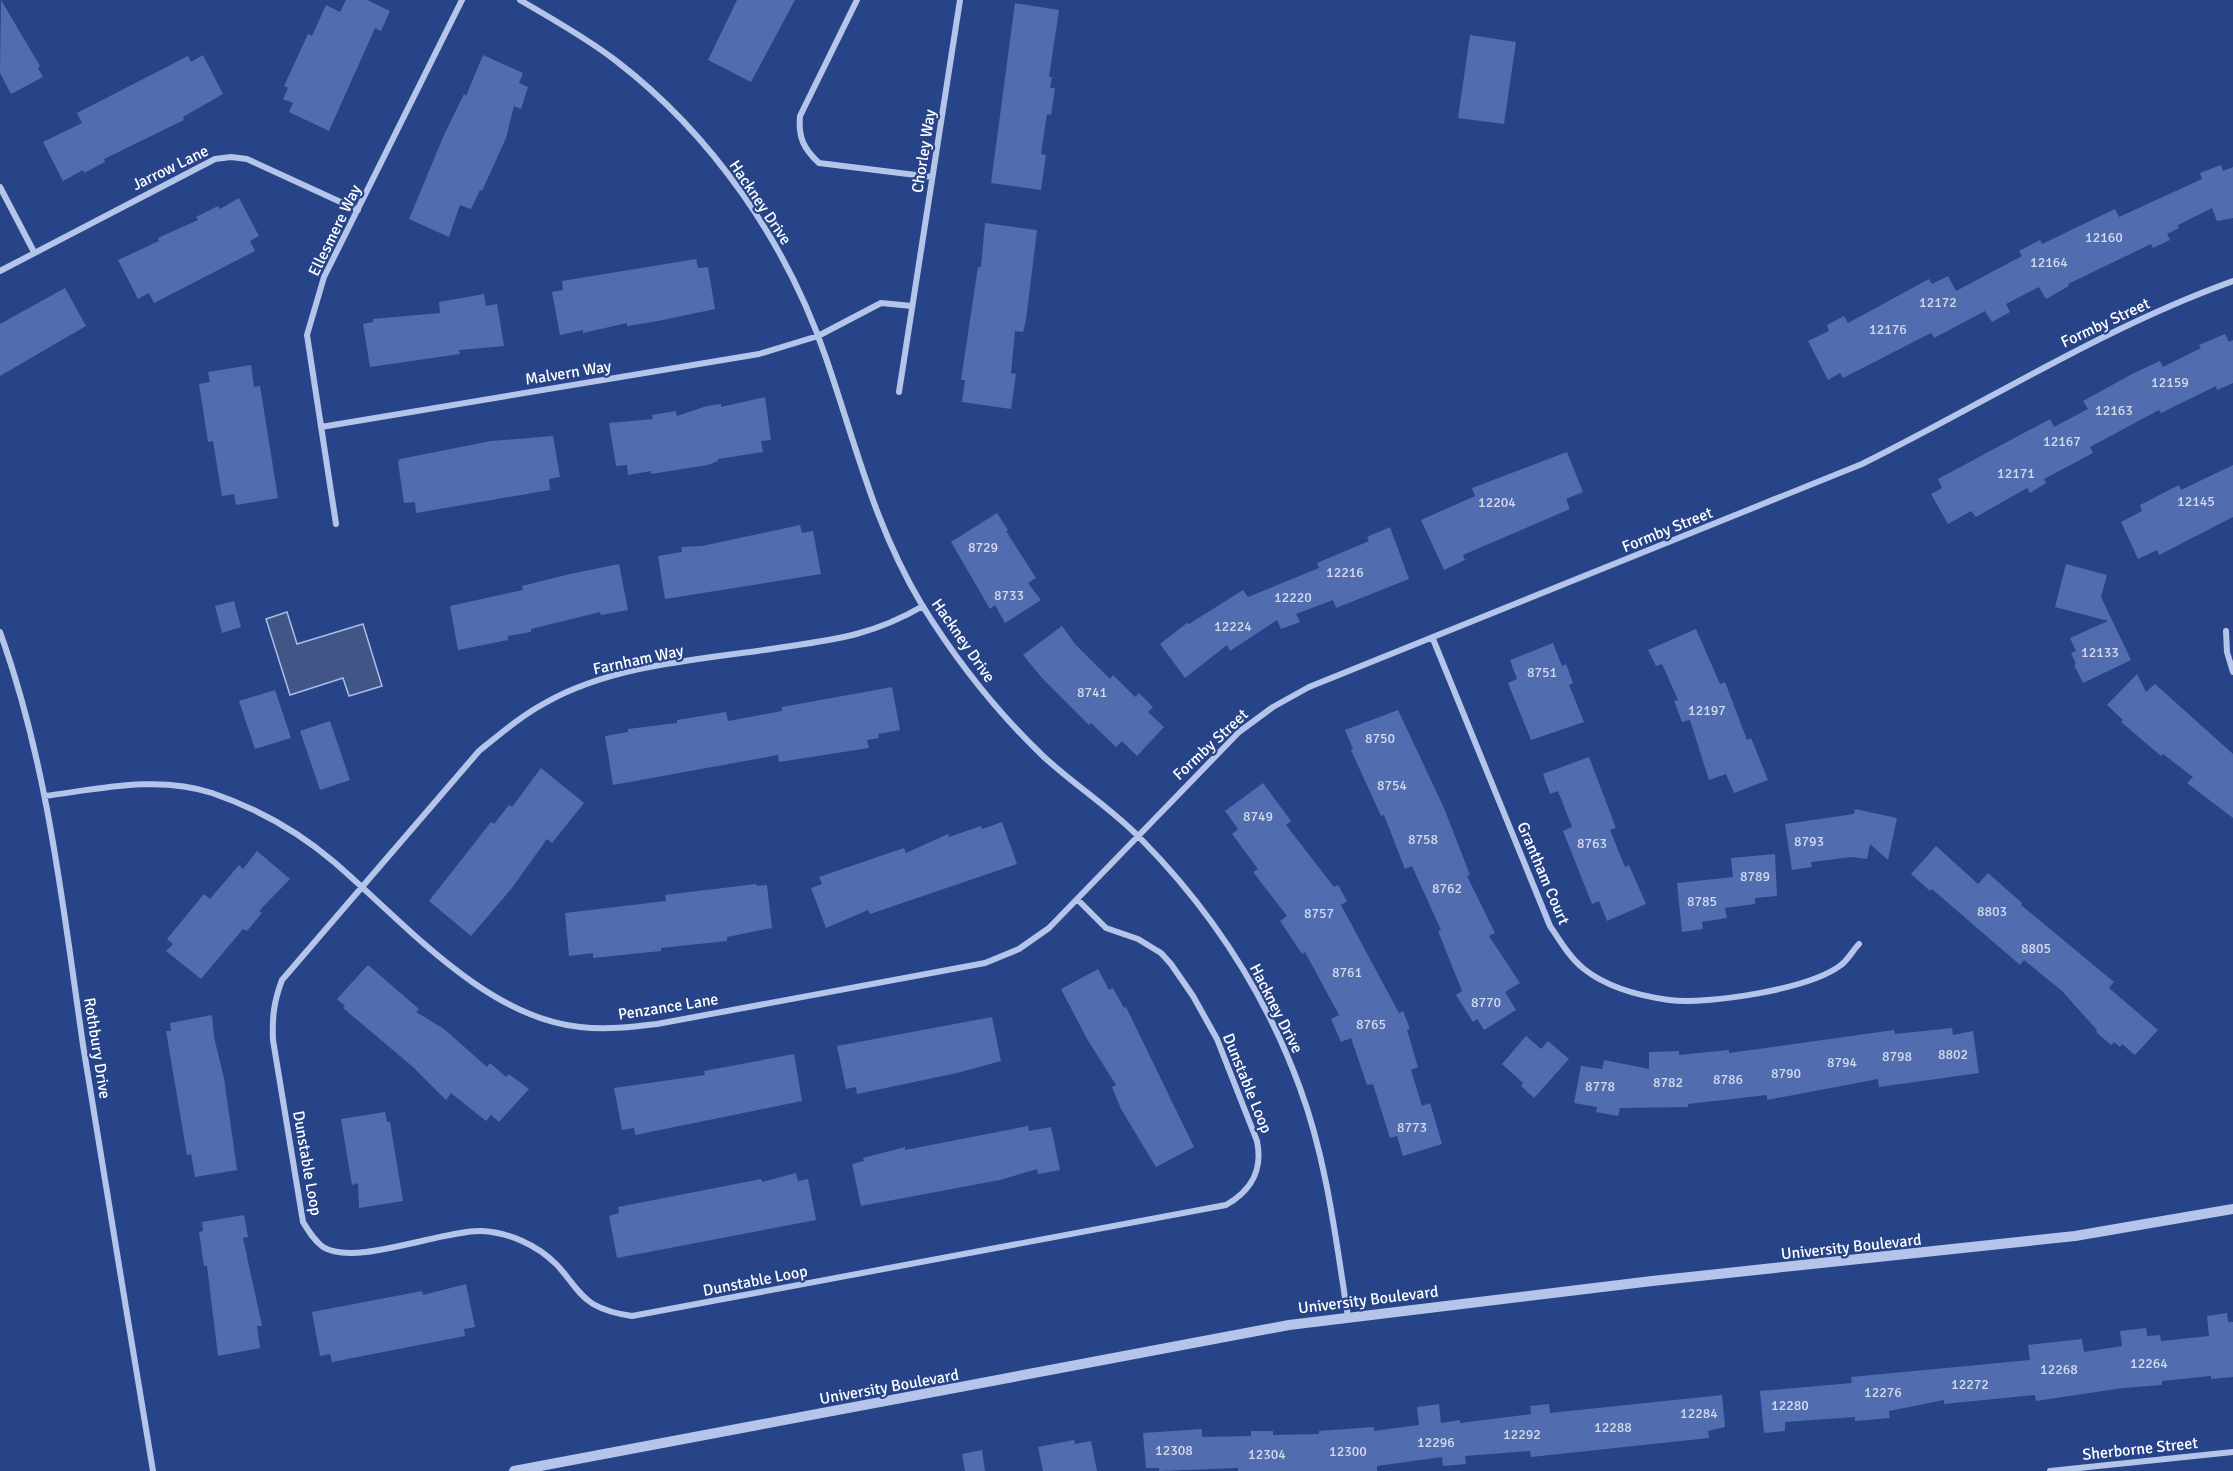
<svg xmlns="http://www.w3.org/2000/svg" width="2233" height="1471" font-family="Signika,sans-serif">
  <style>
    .water { fill: #415587; stroke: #aabde9; stroke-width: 1.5 }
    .building { fill: #516db0 }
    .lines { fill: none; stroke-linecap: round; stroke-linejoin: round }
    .minor { stroke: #b5c4e9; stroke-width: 6 }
    .tertiary { stroke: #b5c4e9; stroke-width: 10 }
    .labels { text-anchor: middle; stroke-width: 4.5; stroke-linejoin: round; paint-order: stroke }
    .number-label { font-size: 14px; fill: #d4daeb }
    .street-label { font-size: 16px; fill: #fff; stroke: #284488 }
  </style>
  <rect width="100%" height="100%" fill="#284488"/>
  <!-- water -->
  <path class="water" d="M287,612L297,644L363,624L382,686L349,696L343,678L290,695L266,619Z"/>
  <!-- building -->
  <path class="building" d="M1,0L40,66L38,68L43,77L11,94L0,73Z
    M346,0H367L390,11L381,31L375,28L329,131L289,112L293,103L283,99L288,88L284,86L308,34L312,36L326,5L340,12Z
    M737,0H795L751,82L708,60Z
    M1015,3L1059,10L1049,77H1052L1050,88H1055L1051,115L1047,114L1041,154L1046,155L1041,190L991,183Z
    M1470,35L1516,42L1504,124L1458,118Z
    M203,55L223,94L183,117L184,120L104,159L105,162L84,173L83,170L63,181L43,142L82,123L77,113L188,56L191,62Z
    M483,55L523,73L519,83L528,87L521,109L514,106L506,138L482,191L480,190L471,209L460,205L449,237L409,219L444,135L464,94L466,96Z
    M2221,165L2223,171L2233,167V218L2217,221L2212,208L2178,225L2179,228L2167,234L2170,240L2153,248L2151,244L2068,284L2069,286L2046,299L2039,287L2006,304L2010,312L1992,322L1985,311L1934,338L1931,333L1843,378L1840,373L1828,380L1808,341L1829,331L1827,325L1844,316L1848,323L1929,279L1932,284L1948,276L1956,291L2022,256L2019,251L2040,240L2042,244L2115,209L2119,217L2202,179L2200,173Z
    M239,198L259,236L250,241L255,251L154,303L149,293L138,299L118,260L159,241L158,238L198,220L196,217L218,206L220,209Z
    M985,223L1037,230L1026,320L1023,332L1015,331L1011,373L1016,374L1011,409L962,402L965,380H961L978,267H981Z
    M696,259L698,268L708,267L715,309L658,321L627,326V323L583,333V330L560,335L552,292L563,290L562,281Z
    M65,288L86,326L0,376V324Z
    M484,294L486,306L497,304L504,346L459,350L460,354L370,367L363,324L373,322V319L440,313L439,302Z
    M2225,334L2229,342L2233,340V383L2217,390L2216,386L2161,413L2159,410L2090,447L2093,453L2044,479L2046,483L2030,493L2027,488L1976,517L1971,511L1948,524L1931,494L1942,488L1938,479L2050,419L2054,427L2088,409L2083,401L2134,373L2160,361L2163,367L2201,348L2199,345Z
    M251,365L254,387L260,386L278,498L236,505L234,494L222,496L213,441L208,442L199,384L210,382L208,372Z
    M765,397L771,440L761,441L763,452L718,459V461L708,465L651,474V471L628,475L627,465L616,466L609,423L653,419L652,415L676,411L677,416L707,406L721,404V407Z
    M553,436L560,477L549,479L550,490L416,513L415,502L404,503L398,462L400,459L491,441Z
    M1567,452L1583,492L1566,499L1570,509L1463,555L1465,560L1444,570L1421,520L1475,496L1472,488Z
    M2233,465V517L2159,555L2157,550L2138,559L2121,522L2142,511L2140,505L2179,485L2181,490Z
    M997,513L1008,530L1006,531L1036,578L1028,583L1041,600L1005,623L995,605L990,609L951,542Z
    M800,525L802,533L813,531L821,574L665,599L658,556L682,552L681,547L702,546Z
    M1390,527L1409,579L1336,608L1333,600L1296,614L1300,622L1281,629L1277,620L1230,651L1227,645L1185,678L1160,644L1187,623L1189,624L1243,590L1248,597L1319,568L1317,563L1369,541L1367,537Z
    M619,564L628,610L601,615L600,612L531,629V632L508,636V640L458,650L450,606L523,590L522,586L570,574Z
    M2066,564L2107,575L2101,597L2131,660L2083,683L2074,665L2076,664L2071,653L2076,651L2070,638L2108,621L2055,607Z
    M234,601L241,627L222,633L215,606Z
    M1062,626L1075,644L1110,679L1113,675L1135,697L1139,693L1153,707L1148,712L1164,727L1137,756L1122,741L1116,747L1091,723L1089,725L1042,678L1023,655Z
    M1696,629L1720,684L1725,682L1747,740L1751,738L1768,780L1734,793L1726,774L1709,780L1690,720L1682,722L1674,701L1678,700L1662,664L1656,666L1648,650Z
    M1553,643L1562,666L1566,664L1573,683L1569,685L1584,722L1531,740L1508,683L1517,679L1510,660Z
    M2137,674L2146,692L2155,684L2233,754V818L2187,783L2193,777L2163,754L2161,756L2121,722L2123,720L2107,705Z
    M892,687L900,730L878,734L879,738L867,740L869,748L779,762L778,755L613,785L605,736L628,732V729L677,723V720L726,712L728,721L782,711V707Z
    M275,690L291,738L255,749L239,701Z
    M1398,710L1444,808L1470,875L1467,876L1495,933L1489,936L1520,983L1505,992L1516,1010L1484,1030L1477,1019L1473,1022L1456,995L1462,991L1438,931L1441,930L1412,866L1405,869L1384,815L1381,816L1351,750L1353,749L1345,730Z
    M330,721L350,780L320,790L300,731Z
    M1589,757L1616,828L1610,830L1625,867L1629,865L1646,904L1607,921L1599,901L1592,904L1563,831L1572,827L1558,791L1550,794L1543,774Z
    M541,768L584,803L552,843L547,839L512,888L471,936L429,901L491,822L494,824L509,805L512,807Z
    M1263,783L1291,821L1286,825L1334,887L1338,885L1347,901L1341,905L1399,1013L1403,1011L1410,1029L1407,1030L1418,1067L1411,1070L1422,1106L1430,1103L1442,1144L1403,1156L1397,1136L1390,1138L1373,1084L1367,1085L1351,1038L1341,1042L1331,1019L1339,1015L1305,952L1302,954L1280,921L1287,916L1253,872L1258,869L1232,834L1238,829L1225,811Z
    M1855,809L1897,818L1888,860L1870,844L1867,859L1851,857L1811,862L1812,867L1792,870L1785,824L1854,814Z
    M1002,822L1017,864L870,914L868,910L826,928L811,888L822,884L819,877L904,848L906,853L948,834L949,837L981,826L982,829Z
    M1936,846L1978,884L1988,873L2022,903L2021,905L2114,982L2109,988L2158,1030L2135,1055L2122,1044L2120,1047L2114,1042L2111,1045L2096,1032L2097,1030L2062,991L2024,960L2020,965L1932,889L1930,891L1911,874Z
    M257,851L290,879L259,911L262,913L247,931L243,929L201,979L166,951L173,944L167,939L204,894L210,899L239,865L243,869Z
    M1775,854L1777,896L1755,898V904L1725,908L1727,918L1702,922L1703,929L1682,932L1677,883L1733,877L1731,858Z
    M756,884L757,886L767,885L772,928L727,937V941L661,948V951L593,958V953L569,956L565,913L666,901L665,895Z
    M368,965L419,1009L416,1012L444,1029L487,1067L490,1063L506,1077L509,1074L529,1089L499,1122L491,1115L486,1121L451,1093L446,1100L413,1067L343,1008L345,1006L337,999Z
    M1098,969L1109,990L1113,988L1124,1008L1126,1007L1194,1147L1156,1167L1121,1109L1112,1087L1116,1085L1087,1039L1061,989Z
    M212,1015L214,1037L224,1078L237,1170L195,1177L191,1154L187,1155L166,1031H171L170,1023Z
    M992,1017L1001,1061L957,1073L857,1094L856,1087L846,1089L837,1046Z
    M1952,1028L1953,1035L1973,1031L1979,1073L1879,1087L1878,1079L1767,1100V1095L1688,1104V1107L1620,1108L1618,1116L1596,1112L1597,1107L1574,1103L1581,1066L1602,1069L1604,1060L1649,1069V1052L1679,1051V1055L1729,1050V1053L1894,1030L1895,1034Z
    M1526,1036L1541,1049L1548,1041L1569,1059L1534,1098L1521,1086L1523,1083L1502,1064Z
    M794,1054L802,1101L635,1135L634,1128L622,1130L614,1088L705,1075L704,1071Z
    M385,1112L387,1122H390L403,1201L359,1208L358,1183L352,1185L341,1119Z
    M1028,1126L1029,1131L1051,1127L1060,1170L1038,1174L1037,1169L1000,1180L861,1206L852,1164L864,1161L863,1158L905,1147V1150Z
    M796,1173L798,1181L808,1179L816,1220L617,1258L609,1216L619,1213L618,1207L761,1179L762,1182Z
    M244,1215L248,1237L243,1238L262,1326H257L260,1348L218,1356L207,1266H204L199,1232L203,1231L202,1222Z
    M466,1284L475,1327L464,1329L465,1336L332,1362L330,1354L320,1356L312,1312L422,1291L423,1295Z
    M2227,1313L2228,1322H2233V1377L2211,1379V1376L2162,1381V1385L2123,1388L2036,1401L2035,1395L1944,1404V1400L1889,1411L1890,1418L1855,1421V1417L1785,1422V1431L1764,1433L1760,1391L1852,1383L1851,1377L2030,1360L2028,1345L2082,1339L2084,1352L2122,1346L2120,1331L2146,1328L2147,1336L2160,1335L2161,1341L2209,1336L2207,1316Z
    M1722,1395L1725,1427L1708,1431L1709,1438L1531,1457L1530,1451L1465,1456L1466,1464L1443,1466L1442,1457L1377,1466V1471H1238V1468L1159,1471V1468H1146L1143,1433L1202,1429V1437L1251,1436V1431H1273V1435L1319,1434V1431L1374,1427V1431L1419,1425L1417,1407L1439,1404L1441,1423L1460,1420V1423L1531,1414L1530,1406L1549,1404L1550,1413Z
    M1074,1440L1075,1444L1091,1441L1097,1471H1043L1038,1447Z
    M982,1450L985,1471H965L962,1454Z"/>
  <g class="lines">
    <!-- minor -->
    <path class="minor" d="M520,0C552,19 585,37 615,60C712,134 787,243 826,358C856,445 874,525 922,605C956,660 996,711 1043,756C1074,785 1111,808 1141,839C1211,910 1266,995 1300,1088C1327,1161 1336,1241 1348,1317
      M857,0L800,116C798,138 804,149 819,163L932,177
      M0,187L34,252
      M0,271L215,159L231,157L247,159L358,210
      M899,392L960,0
      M321,427L759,354L818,336L881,303L912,306
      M336,524L307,335L324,277L462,0
      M923,606C870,637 830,640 771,649C696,660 612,665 545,703C521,716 500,734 479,751L282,980C274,1001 272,1017 273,1040L303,1222C309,1232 314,1240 323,1247C355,1267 442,1230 481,1231C508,1232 537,1245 556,1264C569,1277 577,1294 593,1304C605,1311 618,1314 632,1316L1226,1205C1252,1190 1263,1170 1257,1141L1217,1039L1193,996L1171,964L1161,953L1138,939L1106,928L1077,899
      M2226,631L2227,652L2233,672
      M0,632C48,765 63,907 83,1045C105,1187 130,1329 153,1471
      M1433,639L1550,926C1560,941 1570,958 1584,969C1608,988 1640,996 1669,1000C1708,1005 1810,989 1841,965C1848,960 1853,950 1859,944
      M45,796C99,789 158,775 212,793C256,808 299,832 334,862C404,922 484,1017 580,1027C606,1030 632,1027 657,1024L985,963L1019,949L1049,928L1239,732L1273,707L1309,687L1862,464C1986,403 2102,328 2233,281
      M2050,1471L2233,1452"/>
    <!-- tertiary -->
    <path class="tertiary" d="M514,1471L1289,1325L1652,1281L2075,1236L2233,1209"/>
  </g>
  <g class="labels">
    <!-- number labels -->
    <g class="number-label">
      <text x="2104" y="242">12160</text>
      <text x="2049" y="267">12164</text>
      <text x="1938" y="307">12172</text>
      <text x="1888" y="334">12176</text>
      <text x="2170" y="387">12159</text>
      <text x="2114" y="415">12163</text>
      <text x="2062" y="446">12167</text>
      <text x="2016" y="478">12171</text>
      <text x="2196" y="506">12145</text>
      <text x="1497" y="507">12204</text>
      <text x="983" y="552">8729</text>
      <text x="1345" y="577">12216</text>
      <text x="1009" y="600">8733</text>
      <text x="1293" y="602">12220</text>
      <text x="1233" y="631">12224</text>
      <text x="2100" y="657">12133</text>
      <text x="1542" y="677">8751</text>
      <text x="1092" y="697">8741</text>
      <text x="1707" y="715">12197</text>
      <text x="1380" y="743">8750</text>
      <text x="1392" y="790">8754</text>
      <text x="1258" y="821">8749</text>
      <text x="1423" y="844">8758</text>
      <text x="1809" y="846">8793</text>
      <text x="1592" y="848">8763</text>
      <text x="1755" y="881">8789</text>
      <text x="1447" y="893">8762</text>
      <text x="1702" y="906">8785</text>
      <text x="1992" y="916">8803</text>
      <text x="1319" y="918">8757</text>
      <text x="2036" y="953">8805</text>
      <text x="1347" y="977">8761</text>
      <text x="1486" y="1007">8770</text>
      <text x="1371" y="1029">8765</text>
      <text x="1953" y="1059">8802</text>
      <text x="1897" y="1061">8798</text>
      <text x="1842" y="1067">8794</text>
      <text x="1786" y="1078">8790</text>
      <text x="1728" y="1084">8786</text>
      <text x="1668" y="1087">8782</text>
      <text x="1600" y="1091">8778</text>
      <text x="1412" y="1132">8773</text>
      <text x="2149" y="1368">12264</text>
      <text x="2059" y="1374">12268</text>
      <text x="1970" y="1389">12272</text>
      <text x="1883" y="1397">12276</text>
      <text x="1790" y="1410">12280</text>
      <text x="1699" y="1418">12284</text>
      <text x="1613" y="1432">12288</text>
      <text x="1522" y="1439">12292</text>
      <text x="1436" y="1447">12296</text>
      <text x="1174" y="1455">12308</text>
      <text x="1348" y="1456">12300</text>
      <text x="1267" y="1459">12304</text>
    </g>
    <!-- street labels -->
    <g class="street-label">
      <text transform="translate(923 151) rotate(-81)" y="6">Chorley Way</text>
      <text transform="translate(170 167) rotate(-26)" y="6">Jarrow Lane</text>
      <text transform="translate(761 202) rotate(56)" y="6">Hackney Drive</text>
      <text transform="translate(334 230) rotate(-64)" y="6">Ellesmere Way</text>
      <text transform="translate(2105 322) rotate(-25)" y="6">Formby Street</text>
      <text transform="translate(568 372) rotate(-9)" y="6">Malvern Way</text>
      <text transform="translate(1667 529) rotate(-22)" y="6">Formby Street</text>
      <text transform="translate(964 640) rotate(55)" y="6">Hackney Drive</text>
      <text transform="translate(638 659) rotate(-12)" y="6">Farnham Way</text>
      <text transform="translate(1210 744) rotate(-43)" y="6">Formby Street</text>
      <text transform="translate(1544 873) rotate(67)" y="6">Grantham Court</text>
      <text transform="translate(668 1006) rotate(-9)" y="6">Penzance Lane</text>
      <text transform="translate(1277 1008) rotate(63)" y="6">Hackney Drive</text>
      <text transform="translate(98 1048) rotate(81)" y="6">Rothbury Drive</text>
      <text transform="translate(1248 1083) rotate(68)" y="6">Dunstable Loop</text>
      <text transform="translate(308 1163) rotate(80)" y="6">Dunstable Loop</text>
      <text transform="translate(1851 1246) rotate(-6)" y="6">University Boulevard</text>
      <text transform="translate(755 1280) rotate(-11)" y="6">Dunstable Loop</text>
      <text transform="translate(1368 1299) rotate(-7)" y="6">University Boulevard</text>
      <text transform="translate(889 1386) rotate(-10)" y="6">University Boulevard</text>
      <text transform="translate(2140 1448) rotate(-6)" y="6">Sherborne Street</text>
    </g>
  </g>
</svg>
